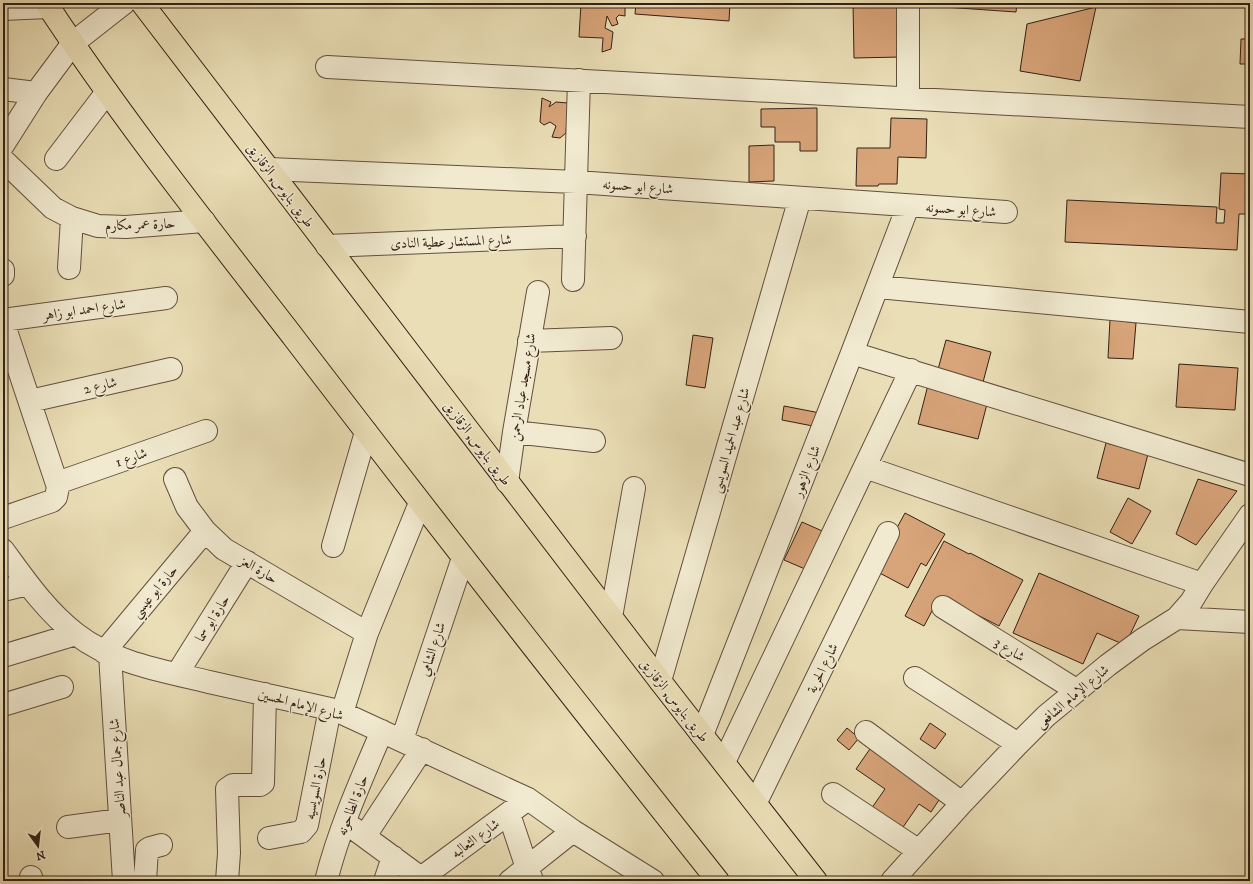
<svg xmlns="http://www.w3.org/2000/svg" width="1253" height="884" font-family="'IM FELL DW Pica',Amiri,serif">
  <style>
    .building { fill: #d8a47a; stroke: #342015 }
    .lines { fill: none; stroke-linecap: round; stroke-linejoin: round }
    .minor-casing { stroke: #62503d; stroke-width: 24 }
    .major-casing { stroke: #342015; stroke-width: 24 }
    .minor { stroke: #f1ead0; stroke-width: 22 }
    .major { stroke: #eadeb6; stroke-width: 22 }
    .labels { text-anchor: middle; stroke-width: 3; stroke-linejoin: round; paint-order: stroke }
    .street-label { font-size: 14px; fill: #342015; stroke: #f1ead0 }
  </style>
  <rect width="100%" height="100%" fill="#eadeb6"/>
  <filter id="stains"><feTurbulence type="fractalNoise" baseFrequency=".005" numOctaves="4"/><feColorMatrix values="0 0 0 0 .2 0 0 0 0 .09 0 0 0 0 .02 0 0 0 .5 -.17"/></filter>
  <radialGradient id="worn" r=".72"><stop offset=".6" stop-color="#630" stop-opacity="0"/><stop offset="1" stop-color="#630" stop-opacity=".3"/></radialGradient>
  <!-- building -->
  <path class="building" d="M581,3H625V16L619,15L616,18L618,24L612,26L607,16L605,28L613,32L611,49L602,52L603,38L579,37Z
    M636,3H730L729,21L635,14Z
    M853,3H900L901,57L854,58Z
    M930,3H1017L1016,12L930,6Z
    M1096,7L1080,81L1020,71L1027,24Z
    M1241,39H1250V64H1240Z
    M542,98L551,102L549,107L556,102L568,103L566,133L560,138L552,137L556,126L550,122L544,125L540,122Z
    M817,108V151H800V142H775V127H761V109Z
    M891,118L927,119L926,158L898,157L897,184H879L878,186H856L857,148H890Z
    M774,145V181L749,182V146Z
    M1221,173L1250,174V214H1239L1237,250L1065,242L1067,200L1217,207L1216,223H1224L1225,210L1219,209Z
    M1110,319L1136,323L1133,359L1108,358Z
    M693,335L713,338L705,388L686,385Z
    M946,340L991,352L982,386L937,373Z
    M1179,364L1238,368L1235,410L1176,407Z
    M928,385L988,400L978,439L918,424Z
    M784,406L820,413L818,427L782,420Z
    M1106,443L1148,454L1139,489L1097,478Z
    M1198,479L1237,491L1196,545L1176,534Z
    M1128,498L1151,511L1132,544L1110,532Z
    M905,513L945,534L926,566L921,563L908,588L874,570Z
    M802,522L829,534L812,572L784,560Z
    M944,541L969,554L970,553L1023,580L999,626L940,596L924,626L905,616Z
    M1039,573L1139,616L1125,645L1097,633L1083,664L1013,633Z
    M930,723L946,734L935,749L920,739Z
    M847,728L859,738L849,750L837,740Z
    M872,746L943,794L931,812L919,804L901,830L871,809L885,789L856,769Z"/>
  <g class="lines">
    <!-- minor casing -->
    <g class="minor-casing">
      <path id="minor" d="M908,3V98
        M3,9L48,7
        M327,67L1250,117
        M3,89L36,93
        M3,145L36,93L73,43L124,3
        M56,159L107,92
        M3,160L53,208L72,218L98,226L126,227L204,221
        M269,169L576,182L1006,212
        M327,246L575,236
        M69,268L72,218
        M3,270V275
        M573,280L579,80
        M878,287L1250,322
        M3,320L166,298
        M3,322L58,487L56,497L52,501L3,518
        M529,341L611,338
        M852,353L1250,475
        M30,401L171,369
        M514,432L594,441
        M865,467L1202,584
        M175,479L187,507L205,531L224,549L367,633
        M507,482L514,432L538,292
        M57,483L206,431
        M333,546L366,432
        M3,550C25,580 46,611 76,634C113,663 164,671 209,682C249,691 290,700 330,709L342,713L528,799L573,831L653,881
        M3,590L28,584
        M943,607L1076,690
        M611,617L634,488
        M1177,618L1250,622
        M104,652L205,531
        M110,654L124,881
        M3,656L76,634
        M177,674L247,562
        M915,678L1018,744
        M660,681L800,198
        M3,705L62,687
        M342,713L367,633L420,503
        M866,732L962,803
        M702,735L852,353L908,206
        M402,740L463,558
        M724,762L911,370
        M833,794L919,851
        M756,802L888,533
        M509,814L527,868L532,880
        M68,827L120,820
        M353,828L421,878
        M365,836L422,749
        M269,838L301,832L307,825L330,709
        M31,877L32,881
        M145,881L147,850L150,848L161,845
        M227,881L229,853L227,789L233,785H260L263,783L265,694
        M326,881C339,829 361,780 382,731
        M385,881L393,857
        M419,881L421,878L528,799
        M510,881L573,831
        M892,881L962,803L1018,744L1046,716L1108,665L1142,640L1177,618L1191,602L1202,584L1250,515"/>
    </g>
    <!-- major casing -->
    <g class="major-casing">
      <path id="major" d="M46,3C122,119 209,228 294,338C433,520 575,701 718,881
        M142,3L660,681L816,881"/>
    </g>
    <!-- minor -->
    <use href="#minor" class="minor"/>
    <!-- major -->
    <use href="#major" class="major"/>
  </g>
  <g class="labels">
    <!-- street labels -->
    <g class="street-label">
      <text transform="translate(281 185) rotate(53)" y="5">طريق بنايوس, الزقازيق</text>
      <text transform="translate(638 186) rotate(4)" y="5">شارع ابو حسونه</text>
      <text transform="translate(961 209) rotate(4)" y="5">شارع ابو حسونه</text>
      <text transform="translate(140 224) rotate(-2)" y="5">حارة عمر مكارم</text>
      <text transform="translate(451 241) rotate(-2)" y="5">شارع المستشار عطية النادى</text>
      <text transform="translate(84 309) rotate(-8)" y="5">شارع احمد ابو زاهر</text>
      <text transform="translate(100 385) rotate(-13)" y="5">شارع 2</text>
      <text transform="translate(522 387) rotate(-81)" y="5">شارع مسجد عباد الرحمن</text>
      <text transform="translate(730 440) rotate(-74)" y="5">شارع عبد الحميد السويسي</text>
      <text transform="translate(478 443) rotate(53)" y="5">طريق بنايوس, الزقازيق</text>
      <text transform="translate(131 457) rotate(-19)" y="5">شارع 1</text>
      <text transform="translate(806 471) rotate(-69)" y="5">شارع الزهور</text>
      <text transform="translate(259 569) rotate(31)" y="5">حارة العز</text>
      <text transform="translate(154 591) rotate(-50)" y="5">حارة ابو عيسي</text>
      <text transform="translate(212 618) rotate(-58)" y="5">حارة ابو سما</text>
      <text transform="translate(432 649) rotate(-72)" y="5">شارع الشامي</text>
      <text transform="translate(1010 649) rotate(32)" y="5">شارع 3</text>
      <text transform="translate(822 668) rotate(-64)" y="5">شارع الحرية</text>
      <text transform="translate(1072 696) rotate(-40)" y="5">شارع الإمام الشافعى</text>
      <text transform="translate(675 700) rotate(52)" y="5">طريق بنايوس, الزقازيق</text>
      <text transform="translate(301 704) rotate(15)" y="5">شارع الإمام الحسين</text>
      <text transform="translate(117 768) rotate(-94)" y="5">شارع جمال عبد الناصر</text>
      <text transform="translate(315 788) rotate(-79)" y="5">حارة السويسيه</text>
      <text transform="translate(352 805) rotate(-69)" y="5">حارة الطاحونه</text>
      <text transform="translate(475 838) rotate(-36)" y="5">شارع الثعالبه</text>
    </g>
  </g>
  <!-- margin -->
  <rect width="1253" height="884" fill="none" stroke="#eadeb6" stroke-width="16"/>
  <rect x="4" y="4" width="1245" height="876" fill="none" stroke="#342015" stroke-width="2"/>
  <rect x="8" y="8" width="1237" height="868" fill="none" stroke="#342015"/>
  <!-- north arrow -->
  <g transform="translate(38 846) rotate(165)" stroke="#f1ead0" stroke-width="3" paint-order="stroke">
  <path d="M0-3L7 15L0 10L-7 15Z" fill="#342015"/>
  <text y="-6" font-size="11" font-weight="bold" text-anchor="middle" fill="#342015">N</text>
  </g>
  <rect width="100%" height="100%" filter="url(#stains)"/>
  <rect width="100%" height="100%" fill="url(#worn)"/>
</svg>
